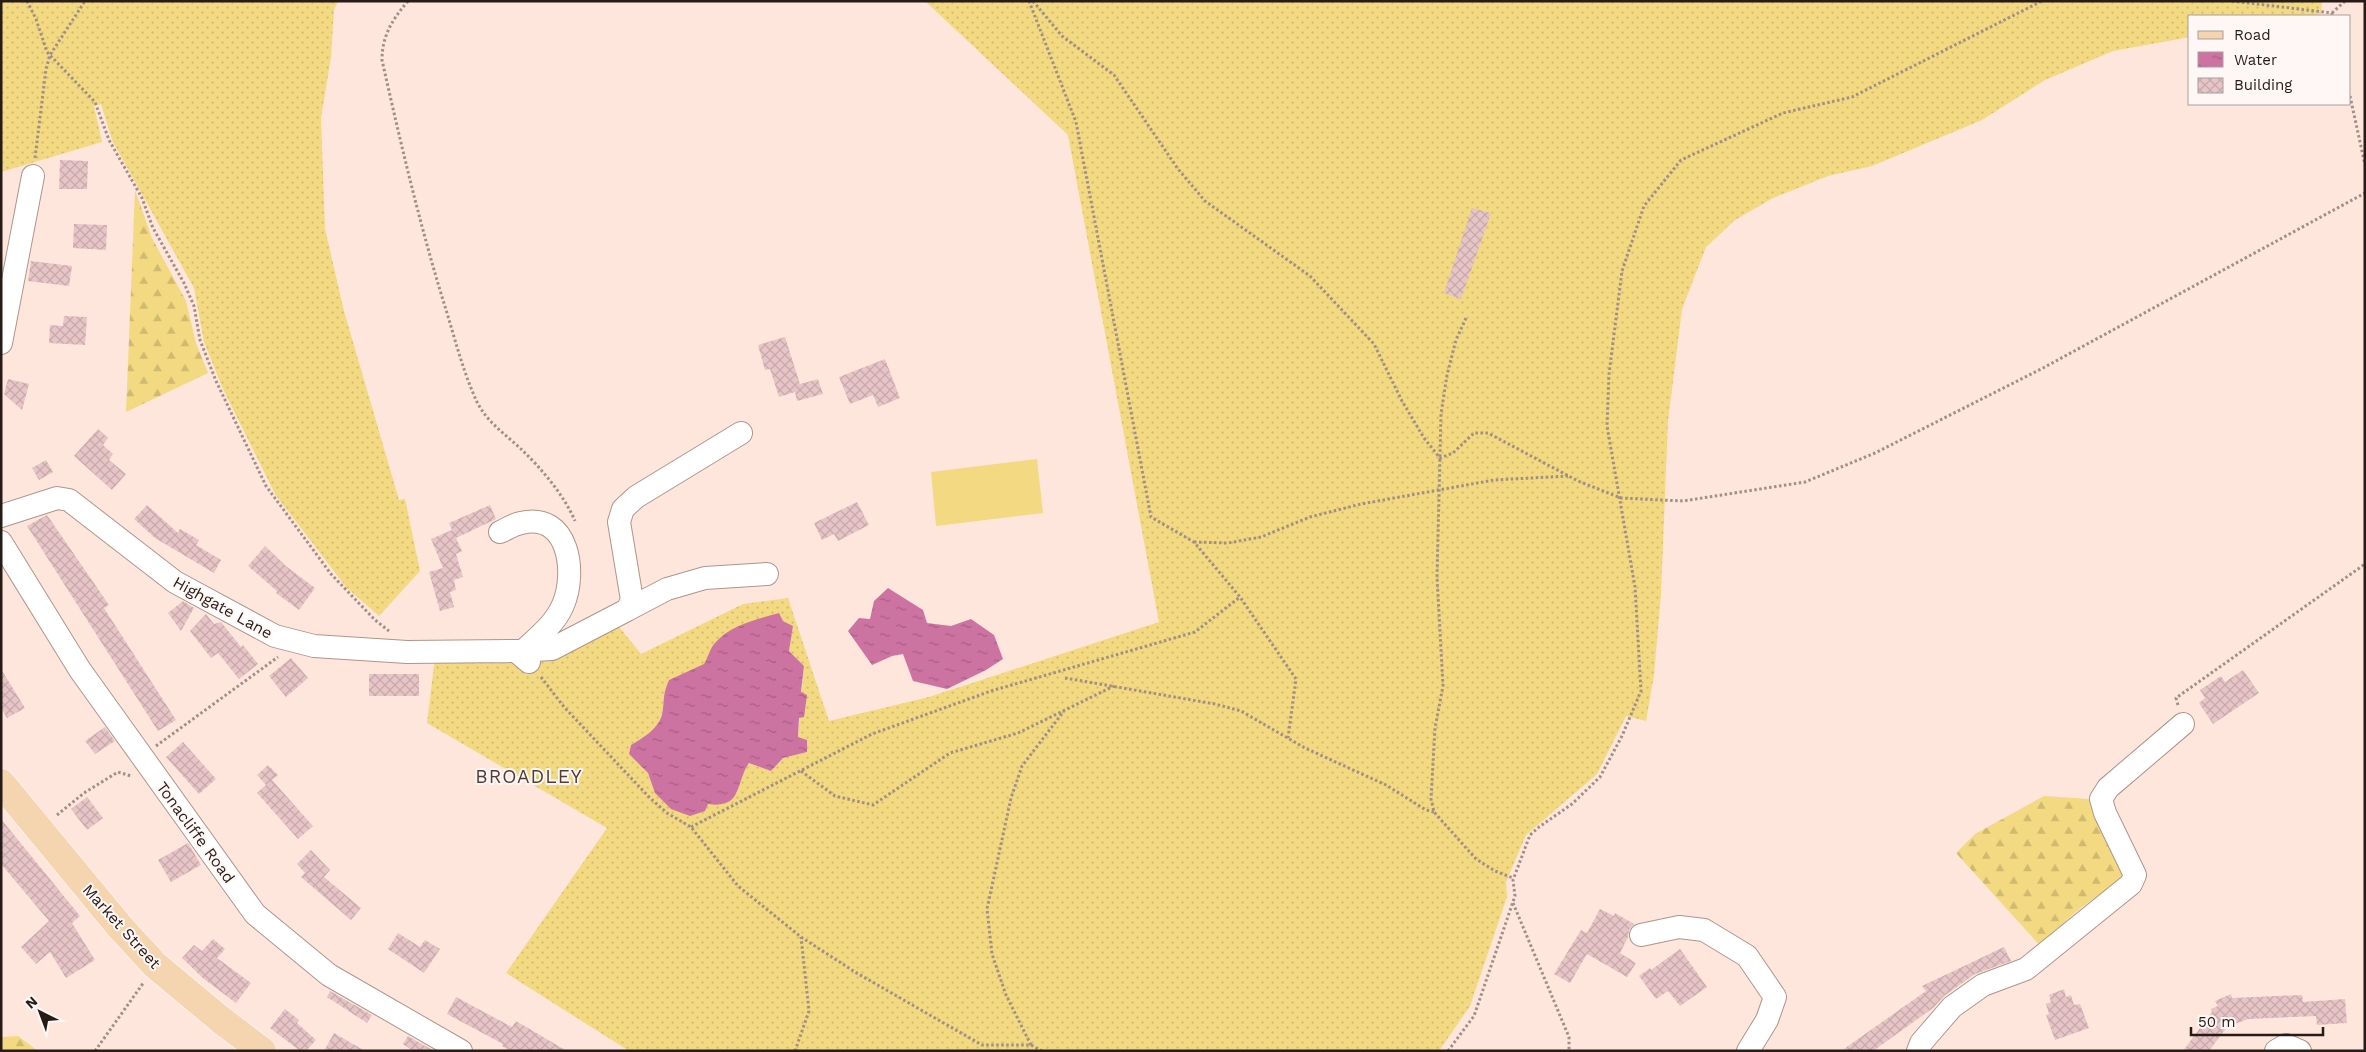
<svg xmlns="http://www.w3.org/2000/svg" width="2366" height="1052" font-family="'Work Sans',sans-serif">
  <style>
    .grass { fill: url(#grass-dots); fill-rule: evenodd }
    .forest { fill: url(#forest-firs) }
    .garden { fill: #f3d981 }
    .water { fill: url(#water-ripples) }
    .building { fill: url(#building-cross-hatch) }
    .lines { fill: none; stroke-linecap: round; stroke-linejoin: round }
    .minor-casing { stroke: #b1948a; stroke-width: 24 }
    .major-casing { stroke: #fff; stroke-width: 29 }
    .path { stroke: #a18f87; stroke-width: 3; stroke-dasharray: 2.5 2.5; stroke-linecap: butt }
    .minor { stroke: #fff; stroke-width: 22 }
    .major { stroke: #f5d4b0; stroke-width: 28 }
    .labels { text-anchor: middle; stroke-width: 4; stroke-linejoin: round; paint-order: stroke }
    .street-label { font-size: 16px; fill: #261b17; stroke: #fef7f5 }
    .quarter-label { font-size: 19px; letter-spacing: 1px; fill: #543c32; stroke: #fef7f5 }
  </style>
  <defs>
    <pattern id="grass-dots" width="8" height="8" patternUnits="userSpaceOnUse" patternTransform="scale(1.25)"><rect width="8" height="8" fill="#f3d981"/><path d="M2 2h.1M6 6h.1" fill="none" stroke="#d0ba6f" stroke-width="1.8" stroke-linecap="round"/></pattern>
    <pattern id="forest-firs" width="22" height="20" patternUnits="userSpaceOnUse" patternTransform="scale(1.25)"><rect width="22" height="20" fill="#f3d981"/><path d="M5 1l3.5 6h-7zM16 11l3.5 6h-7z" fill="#d0ba6f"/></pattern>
    <pattern id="water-ripples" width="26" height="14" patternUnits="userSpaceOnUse" patternTransform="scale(1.25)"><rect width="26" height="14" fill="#cd73a2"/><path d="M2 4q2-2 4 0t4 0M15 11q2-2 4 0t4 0" fill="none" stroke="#a65e83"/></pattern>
    <pattern id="building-cross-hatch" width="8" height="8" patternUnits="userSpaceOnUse" patternTransform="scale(1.25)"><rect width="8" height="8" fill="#e7c5c7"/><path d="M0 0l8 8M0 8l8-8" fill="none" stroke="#c6a9aa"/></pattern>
  </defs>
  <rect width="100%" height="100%" fill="#ffe6dc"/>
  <!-- grass -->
  <path class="grass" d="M1,1H338L334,10L331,57L321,118L325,229L344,311L399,500L405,499L420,571L379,616L346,587L275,494L223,389L204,342L194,288L112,140L101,104L94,106L102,142L1,172Z
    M925,1H2322L2321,14L2307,16H2190V37L2113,51L2045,80L1982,120L1872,166L1828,176L1773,198L1735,220L1706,247L1682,309L1668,421L1661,594L1654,675L1646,721L1626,716L1597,774L1526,835L1506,882L1507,897L1470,1006L1439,1051H629L506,973L607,828L427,723L435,657L616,623L641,654L743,604L788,598L829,721L929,697L1159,622L1068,135ZM779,614L783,621L793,626L789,651L804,666L798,737L807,752L783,758L771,771L749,763L743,773L737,793L708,804L655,792L648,773L629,754L631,745C643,738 658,729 662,715C665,699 662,696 669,680L705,664L715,643Z"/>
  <!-- forest -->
  <path class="forest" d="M135,190L152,238L186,301L196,343L208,373L126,412Z
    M2044,796L2089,799L2127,868V878C2092,898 2066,915 2043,949L1956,853L1975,834Z
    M18,1036L38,1051H1V1037Z"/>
  <!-- garden -->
  <path class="garden" d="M1037,459L1043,513L936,526L931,472Z"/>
  <!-- water -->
  <path class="water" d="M888,588L923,610L927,623L951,626L971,619L994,635L1003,659L986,670L947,689L913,681L903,654L892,656L872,665L848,631L859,618L870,619L874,601Z
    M779,613L783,621L793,626L789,651L804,666L801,692L807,695L804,717L799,718L798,737L807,740V752L783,758L771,771L749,763C735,783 743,809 708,804L705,811L690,816L671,809L655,793L648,773L629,754L631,745C643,738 658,729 662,715C665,699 662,696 669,680L704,664C708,658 710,648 715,643C730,625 758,619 779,613Z"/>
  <!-- building -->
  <path class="building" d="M60,160L88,161L87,189H59Z
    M1472,208L1491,213L1461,299L1444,293Z
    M74,224L107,225L106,250L73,248Z
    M31,261L72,266L69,286L28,281Z
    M64,316L87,317L85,345L49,343L50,325L63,326Z
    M785,337L800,384L818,379L823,394L797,401L795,392L779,397L770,369L765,370L758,345Z
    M885,359L900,398L878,407L873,395L850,404L839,377Z
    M8,379L29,384L22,410L4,394Z
    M98,429L108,438L103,445L113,454L109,460L126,474L112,490L74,456Z
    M46,460L53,472L39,480L32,468Z
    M857,502L869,525L838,541L834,534L822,540L814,523Z
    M147,505L178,533L180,529L199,540L196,545L221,560L214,573L155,538L134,519Z
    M490,505L496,519L456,538L462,551L456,554L463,577L454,580L456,590L450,592L454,607L440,611L429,572L443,568L431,539L452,530L449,523Z
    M47,515L109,605L104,608L176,720L158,731L27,526Z
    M265,546L287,567L315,588L299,610L276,593L277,591L248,566Z
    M183,601L194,608L181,631L168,613Z
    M206,614L214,624L221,622L241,647L243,645L258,664L239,679L218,653L211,658L190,631Z
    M291,658L308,678L286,697L269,676Z
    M1,669L25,708L7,718L1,708Z
    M2243,670L2259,693L2213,724L2199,703L2205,698L2200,690L2221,676L2225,682Z
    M369,674H419V696H369Z
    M105,727L115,741L95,754L85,741Z
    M183,742L216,779L199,794L166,757Z
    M268,765L278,775L272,780L313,826L298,839L257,793L266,785L257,775Z
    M87,797L103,818L87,830L71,809Z
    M1,819L80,916L72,923L95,960L66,978L50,952L36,964L21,947L49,921L1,864Z
    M188,843L201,865L171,882L158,860Z
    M311,850L330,870L324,877L361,908L351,920L301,877L305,873L297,864Z
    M1600,909L1614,916L1615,913L1634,924L1629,930L1628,937L1620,953L1636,963L1627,977L1587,954L1570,983L1554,974L1581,930L1587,933Z
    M398,933L420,947L425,940L440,949L424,973L388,949Z
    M213,939L225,949L217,958L251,983L236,1003L204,979L182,958L194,945L202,951Z
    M2004,947L2011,961L1975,974L1944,996L1933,1008L1873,1051H1841L1926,991L1922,986Z
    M1680,949L1707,987L1680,1006L1668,991L1656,999L1639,976L1650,968L1651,970Z
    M2064,989L2066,997L2071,995L2074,1005L2080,1004L2089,1028L2055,1040L2046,1015L2049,1014L2046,1004L2051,1002L2049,995Z
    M330,991L372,1015L367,1023L327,997Z
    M2231,994L2232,998L2302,995L2303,1002L2345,999L2347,1023L2317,1025L2316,1016L2248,1019L2227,1027L2209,1051H2183L2212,1012L2211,1009L2218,1006L2215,1001Z
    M456,997L512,1027L516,1021L567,1051H510L502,1046L503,1044L447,1014Z
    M285,1009L299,1020L297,1023L316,1040L306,1051H300L270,1028Z
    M334,1033L365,1051H324Z
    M408,1036L434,1051H413L403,1044Z"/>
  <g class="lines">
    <!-- minor casing -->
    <g class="minor-casing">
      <path id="minor" d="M1,343L33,176
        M1,516L57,498L69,500L175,582L275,636L314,646L407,652L516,651L529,662
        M500,532C507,529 514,524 521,523C569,511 577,573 563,605C555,624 538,637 523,651
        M1,542L80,670L255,914L329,975L461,1051
        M627,610L667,589L705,578L767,574
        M516,651L552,649L627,610L632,600L619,522L623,509L636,497L741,433
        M1641,935L1679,927L1704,930L1747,956L1775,997L1767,1020L1748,1051
        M1918,1051L1921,1043L1952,1007L1983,985L2026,969L2131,884L2135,875L2105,813L2101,799L2108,788L2183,724
        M2276,1051L2286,1045L2300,1051"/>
    </g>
    <!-- major casing -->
    <g class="major-casing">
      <path id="major" d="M1,783L120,927L155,965L221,1020L262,1051"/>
    </g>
    <!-- path -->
    <path class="path" d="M27,1L36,19L47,52L95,102L109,140L142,198L153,228L184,283L194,306L200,340L216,381L266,486L331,574L375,620L389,631
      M408,1C392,20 382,36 382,60C401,145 421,230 447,313C456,343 464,374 477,402C487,422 505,434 521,449C541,468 564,495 575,521
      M1029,1L1076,122L1151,517L1194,542L1240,597L1296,679L1288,738
      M1033,1L1062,36L1114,75L1178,169L1205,201L1310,276L1374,344L1402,401L1424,438L1440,458L1453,453L1474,433H1488L1578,481L1621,498L1683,501L1805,482L1875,453L2043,368L2365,193
      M2232,1L2332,13V16
      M2332,13L2345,1
      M2350,96L2365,165
      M35,158L46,69L50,55L85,1
      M1466,318L1456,340L1447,375L1441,414L1437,577L1443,686L1435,728L1431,799L1434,812L1476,859L1495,871L1513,878
      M1194,542L1228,543L1261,537L1310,517L1361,504L1494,480L1568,476
      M541,677L564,707L650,798L667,813L691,827L738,886L801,937L855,972L982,1045H1031L1042,1051
      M1065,678L1215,704L1241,711L1305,748L1386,785L1426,810L1434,812
      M2178,705L2176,698L2365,564
      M156,746L278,657
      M801,771L835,796L873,805L950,753L1018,733L1114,686
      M57,815L84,793L118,772L131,776
      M691,827L872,734L991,691L1195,632L1240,597
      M1513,903L1569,1037V1051
      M1031,1045L1006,995L992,954L987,909L1011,798L1022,766L1064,711
      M95,1051L144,982
      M795,1051L809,1011L801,937
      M1448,1051L1474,1016L1515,896L1513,880L1530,835L1539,827L1572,804L1600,777L1622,736L1641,691L1635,587L1607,426L1609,374L1622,271L1644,206L1681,160L1783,113L1852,97L2042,1"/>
    <!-- minor -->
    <use href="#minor" class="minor"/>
    <!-- major -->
    <use href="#major" class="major"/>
  </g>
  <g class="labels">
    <!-- street labels -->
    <g class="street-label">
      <text transform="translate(223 607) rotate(29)" y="6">Highgate Lane</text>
      <text transform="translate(196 832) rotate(54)" y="6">Tonacliffe Road</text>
      <text transform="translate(122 926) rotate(48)" y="6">Market Street</text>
    </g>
    <!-- quarter labels -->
    <g class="quarter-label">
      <text x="529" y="783">BROADLEY</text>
    </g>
  </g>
  <!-- border -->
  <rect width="2366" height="1052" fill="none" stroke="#261b17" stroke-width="5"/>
  <!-- legend -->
  <rect x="2188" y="15" width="162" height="90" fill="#fef7f5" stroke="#a89f9c"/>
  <rect x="2198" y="31" width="25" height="8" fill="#f5d4b0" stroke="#a89f9c"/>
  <text x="2234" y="40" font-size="15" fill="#261b17">Road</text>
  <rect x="2198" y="52" width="25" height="15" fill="url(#water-ripples)" stroke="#a89f9c"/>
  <text x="2234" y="65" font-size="15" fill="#261b17">Water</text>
  <rect x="2198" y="78" width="25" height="15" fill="url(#building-cross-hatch)" stroke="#a89f9c"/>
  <text x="2234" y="90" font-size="15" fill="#261b17">Building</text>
  <!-- north arrow -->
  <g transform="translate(40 1012) rotate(318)" stroke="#fef7f5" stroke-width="4" paint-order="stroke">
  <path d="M0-4L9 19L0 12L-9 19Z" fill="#261b17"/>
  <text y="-8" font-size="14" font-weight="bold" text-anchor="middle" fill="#261b17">N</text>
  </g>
  <!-- scale -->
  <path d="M2191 1027v8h132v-8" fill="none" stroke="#261b17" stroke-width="2.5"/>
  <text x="2198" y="1027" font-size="15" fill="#261b17" stroke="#fef7f5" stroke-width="4" paint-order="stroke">50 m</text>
</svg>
